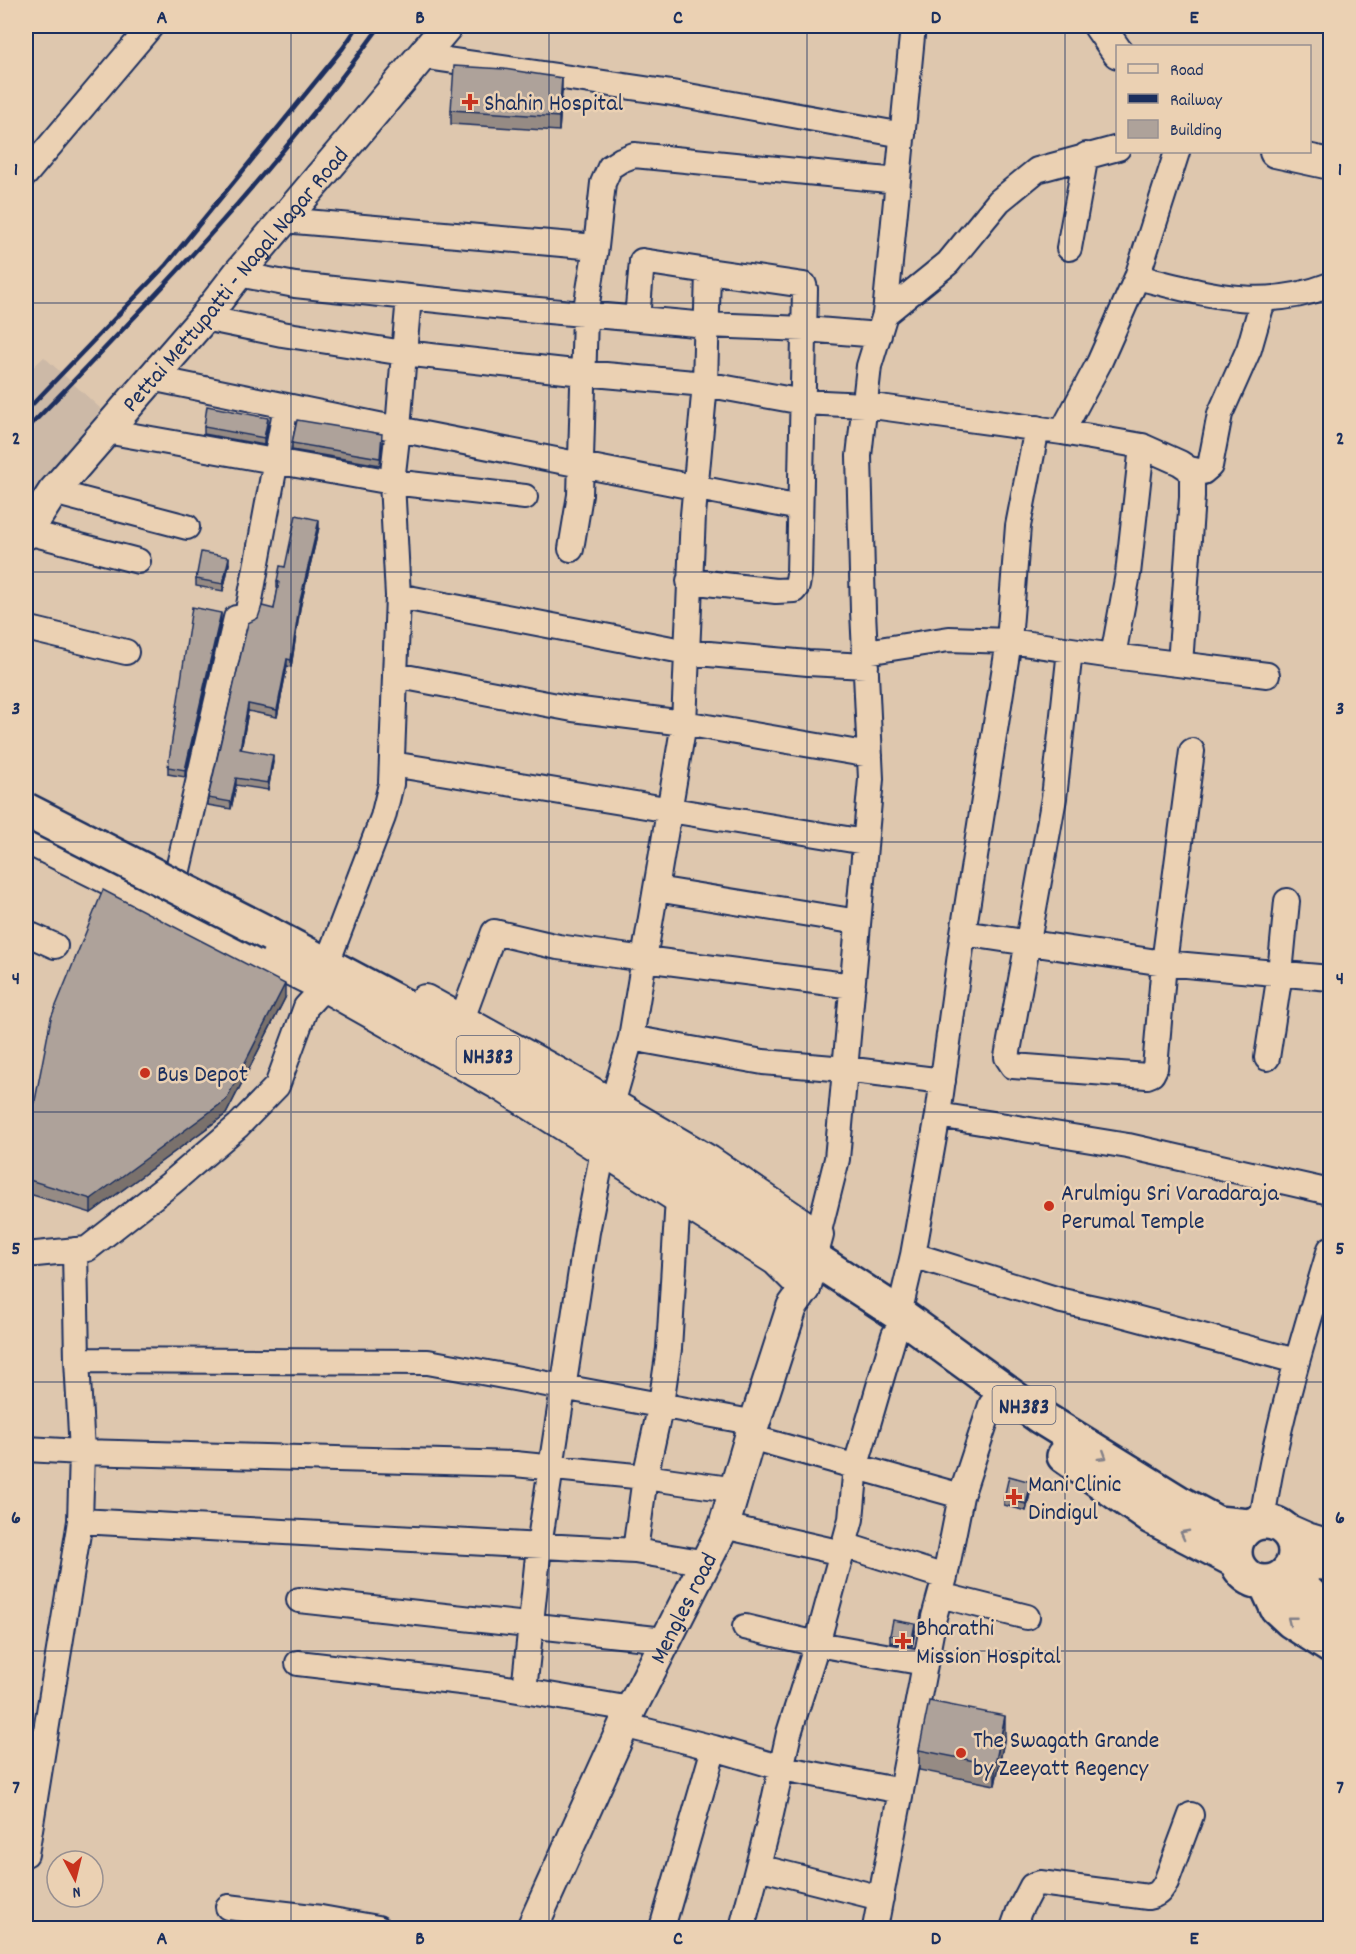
<svg xmlns="http://www.w3.org/2000/svg" width="1356" height="1954" font-family="Dekko,sans-serif">
  <style>
    .built { fill: #ccb9a7 }
    .lines { fill: none; stroke-linecap: round; stroke-linejoin: round }
    .minor-casing { stroke: #1b2f5e; stroke-width: 28 }
    .major-casing { stroke: #1b2f5e; stroke-width: 34 }
    .highway-casing { stroke: #1b2f5e; stroke-width: 38 }
    .minor { stroke: #ebd1b3; stroke-width: 24 }
    .major { stroke: #ebd1b3; stroke-width: 30 }
    .highway { stroke: #ebd1b3; stroke-width: 33 }
    .rail { stroke: #1b2f5e; stroke-width: 4.5 }
    .highway-bridge-casing { stroke: #1b2f5e; stroke-width: 38; stroke-linecap: butt }
    .highway-bridge { stroke: #ebd1b3; stroke-width: 33 }
    .wall { fill: #968b84; stroke: #1b2f5e; stroke-width: 1.5 }
    .shaded-wall { fill: #7a716c; stroke: #1b2f5e; stroke-width: 1.5 }
    .building { fill: #aea29a; stroke: #1b2f5e; stroke-width: 1.5 }
    .oneway { stroke: #838088 }
    .grid { fill: none; stroke: #1b2f5e; stroke-width: 1.5; stroke-opacity: 0.55 }
    .poi-dot { fill: #c8321e; stroke: #ebd1b3; stroke-width: 2 }
    .labels { text-anchor: middle; stroke-width: 5; stroke-linejoin: round; paint-order: stroke }
    .shield { fill: #ebd1b3; stroke: #596078; stroke-width: 1.5 }
    .shield-label { font-size: 22px; font-weight: bold; fill: #1b2f5e }
    .poi-label { font-size: 24px; fill: #1b2f5e; stroke: #ebd1b3; text-anchor: start }
    .street-label { font-size: 24px; fill: #1b2f5e; stroke: #ebd1b3 }
    .neatline { fill: none; stroke: #1b2f5e; stroke-width: 2 }
    .grid-label { font-size: 20px; text-anchor: middle; font-weight: bold; fill: #1b2f5e }
  </style>
  <rect width="100%" height="100%" fill="#dec7ae"/>
  <filter id="ink" filterUnits="userSpaceOnUse"><feTurbulence type="fractalNoise" baseFrequency=".0167" numOctaves="2"/><feDisplacementMap in="SourceGraphic" scale="12" xChannelSelector="R" yChannelSelector="G"/><feConvolveMatrix kernelMatrix="1 2 1 2 8 2 1 2 1" color-interpolation-filters="sRGB"/></filter>
  <g filter="url(#ink)">
    <!-- built -->
    <path class="built" d="M44,357L101,409L48,477L26,512V374Z"/>
    <g class="lines">
      <!-- minor casing -->
      <g class="minor-casing">
        <path id="minor" d="M420,56L672,93L903,135
          M26,174L151,26
          M283,220L596,247
          M1069,248L1086,155
          M238,274L295,285L504,307L707,325L805,329L879,335
          M1137,277C1206,294 1261,312 1330,285
          M409,297L404,353L583,373L705,384L803,402L865,405L1062,432L1142,446L1180,463L1189,469L1192,477V497L1180,664
          M885,314L948,263L999,201L1037,170L1118,148
          M204,318L282,334L404,353L398,429L392,482L398,596L391,784L383,817L332,950
          M637,319L642,261L708,271
          M151,378L398,429L800,508
          M106,431L392,482L525,497
          M1062,432L1099,363L1137,277L1177,152
          M1189,469L1203,472L1210,466L1220,414L1249,349L1263,300
          M53,492L187,527
          M27,532L138,561
          M571,549L580,495L585,315L596,247L603,183L610,167L621,160L634,155L898,181
          M689,581L776,591L794,590L797,586L799,574L805,289L804,285L708,271L705,384L693,515L684,723L870,755
          M398,596L687,652L808,663L866,666
          M247,616L286,406
          M26,628L126,652
          M1070,650L1054,798L1007,1057L1013,1066L1147,1076L1152,1074L1155,1068L1164,963L1192,751
          M866,652L949,639L1009,641L1113,656L1267,675
          M1113,656L1128,574L1142,446
          M395,675L573,709L684,723L644,959L558,947L494,932L462,1019
          M392,764L865,842
          M177,874L236,618
          M656,889L858,922
          M26,933L55,946
          M963,933L1164,963L1330,978
          M631,1038L763,1062L845,1069L943,1081
          M1267,1058L1280,973L1287,901
          M612,1104L631,1038L644,959L853,986
          M938,1115L1128,1146L1330,1192
          M678,1198L669,1349L661,1404L645,1477L736,1490
          M818,1235L837,1159L871,779L863,611L859,456L869,366L885,314L913,26
          M75,1250L77,1360L82,1452L515,1464L645,1477L635,1551C450,1540 265,1530 80,1521
          M26,1255L87,1249L170,1184L238,1126L277,1086L306,1007L317,995L329,989
          M913,1255L1062,1301L1113,1312L1296,1361
          M899,1314L913,1255L938,1115L963,933L1009,641L1018,526L1037,428
          M77,1360L428,1362L756,1423
          M750,1437L961,1496
          M26,1449L82,1452L80,1521L26,1854
          M1262,1521C1275,1429 1303,1339 1330,1249
          M724,1526L842,1553
          M844,1545L945,1577
          M635,1551L707,1563
          M940,1595L1027,1617
          M299,1600L665,1640
          M745,1627L817,1644L925,1663
          M298,1663L495,1686L631,1709
          M524,1691L539,1546L587,1232L603,1151
          M623,1725L714,1748L782,1768L901,1791
          M758,1867L881,1898
          M228,1907L321,1918L378,1928
          M662,1928L714,1748
          M742,1928L769,1823L789,1733L817,1644L851,1519L856,1465L894,1335
          M875,1928L934,1617L945,1577L961,1496L991,1405
          M1013,1928L1019,1911L1032,1886L1040,1883L1148,1897C1158,1895 1161,1891 1166,1882L1191,1815"/>
      </g>
      <!-- major casing -->
      <g class="major-casing">
        <g id="major">
          <path d="M1099,26L1118,53"/>
          <path d="M1275,152L1330,164"/>
          <path id="s1" d="M26,534L53,492L204,318L238,274L447,26"/>
          <path d="M26,838L329,989L505,1088L776,1260L805,1289"/>
          <path d="M425,1000L567,1078L709,1161L818,1235L812,1257"/>
          <path d="M1282,1527L1307,1538L1330,1545"/>
          <path d="M1295,1562L1330,1565"/>
          <path id="s2" d="M532,1928L631,1709L724,1526L750,1437L792,1307L805,1289L808,1278"/>
        </g>
      </g>
      <!-- highway casing -->
      <g class="highway-casing">
        <path id="highway" d="M271,935L444,1027L720,1204L747,1209L812,1257L899,1314L1039,1416L1178,1502L1217,1523L1249,1526
          M1064,1456L1151,1517L1236,1561
          M1235 1552a30 30 0 1 1 60 0a30 30 0 1 1-60 0Z
          M1288,1573L1330,1615
          M1265,1582L1277,1608L1291,1621L1330,1646"/>
      </g>
      <!-- minor -->
      <use href="#minor" class="minor"/>
      <!-- major -->
      <use href="#major" class="major"/>
      <!-- highway -->
      <use href="#highway" class="highway"/>
      <!-- rail -->
      <path class="rail" d="M26,411L166,265L343,48L358,26
        M26,430C151,302 275,171 380,26"/>
      <!-- highway-bridge casing -->
      <g class="highway-bridge-casing">
        <path id="highway-bridge" d="M26,810L271,935"/>
      </g>
      <!-- highway-bridge -->
      <use href="#highway-bridge" class="highway-bridge"/>
    </g>
    <!-- wall -->
    <path class="wall" d="M562,91L559,131L451,124V110Z
      M268,425L264,445L204,434V427Z
      M382,441L380,465L292,450V443Z
      M319,527L300,608L291,667L287,666L277,717L248,711L241,750L273,762L268,790L236,785L231,809L208,805V798L258,618L274,609L278,589L277,588V581L285,567Z
      M229,564L223,591L196,586V579Z
      M221,620L185,777L168,774V767Z
      M285,998L226,1114L91,1213L26,1193V1147Z
      M1031,1489L1026,1511L1004,1505V1498Z
      M915,1631L912,1646L890,1642V1635Z
      M1005,1736L995,1785L919,1770V1750Z"/>
    <!-- shaded-wall -->
    <path class="shaded-wall" d="M562,78V91L559,131V117Z
      M268,418V425L264,445V438Z
      M319,520V527L300,608L291,667V660L300,601Z
      M229,557V564L223,591V584Z
      M221,613V620L185,777V770Z
      M287,659V666L277,717V710Z
      M248,704V711L240,756V749Z
      M273,755V762L268,790V783Z
      M236,778V785L231,809V802Z
      M285,984V998L226,1114L91,1213V1199Z
      M1031,1482V1489L1026,1511V1504Z
      M915,1624V1631L912,1646V1639Z
      M1005,1716V1736L995,1785V1765Z"/>
    <!-- building -->
    <path class="building" d="M454,66L504,69L562,78L559,117L451,110Z
      M207,406L268,418L264,438L204,427Z
      M297,420L382,434L380,458L292,443Z
      M296,515L319,520L300,601L291,660L287,659L277,710L248,704L240,749L273,755L268,783L236,778L231,802L208,798L248,623L258,618L262,606L274,609L279,582L277,581L280,566L285,567Z
      M201,552L229,557L223,584L196,579Z
      M192,607L221,613L185,770L168,767Z
      M103,890L285,984L226,1100L91,1199L26,1179V1147L51,1018Z
      M1009,1476L1031,1482L1026,1504L1004,1498Z
      M893,1620L915,1624L912,1639L890,1635Z
      M929,1701L1005,1716L995,1765L919,1750Z"/>
    <!-- one-way arrows -->
    <defs><path id="oneway-chevron" d="M-2-3.5L2.5 0L-2 3.5" fill="none" stroke-width="1.6" stroke-linecap="round" stroke-linejoin="round" transform="scale(1.5)"/></defs>
    <g class="oneway">
      <use href="#oneway-chevron" transform="translate(1103 1456) rotate(32)"/>
      <use href="#oneway-chevron" transform="translate(1184 1534) rotate(-152)"/>
      <use href="#oneway-chevron" transform="translate(1291 1620) rotate(-142)"/>
    </g>
  </g>
  <!-- grid -->
  <path class="grid" d="M291,26V1928M549,26V1928M807,26V1928M1065,26V1928M26,303H1330M26,572H1330M26,842H1330M26,1112H1330M26,1382H1330M26,1651H1330"/>
  <!-- markers -->
  <g class="poi-dot">
    <path d="M467 93h6v6h6v6h-6v6h-6v-6h-6v-6h6z"/>
    <circle cx="145" cy="1073" r="6"/>
    <circle cx="1049" cy="1206" r="6"/>
    <path d="M1011 1488h6v6h6v6h-6v6h-6v-6h-6v-6h6z"/>
    <path d="M900 1632h6v6h6v6h-6v6h-6v-6h-6v-6h6z"/>
    <circle cx="961" cy="1753" r="6"/>
  </g>
  <g class="labels">
    <!-- shield labels -->
    <g class="shield">
      <rect x="456.5" y="1036" width="63" height="38" rx="4.5"/>
      <rect x="992.5" y="1386" width="63" height="38" rx="4.5"/>
    </g>
    <g class="shield-label">
      <text x="488" y="1063">NH383</text>
      <text x="1024" y="1413">NH383</text>
    </g>
    <!-- poi labels -->
    <g class="poi-label">
      <text x="484" y="110">Shahin Hospital</text>
      <text x="157" y="1081">Bus Depot</text>
      <text x="1061" y="1200">Arulmigu Sri Varadaraja<tspan x="1061" dy="28">Perumal Temple</tspan></text>
      <text x="1028" y="1491">Mani Clinic<tspan x="1028" dy="28">Dindigul</tspan></text>
      <text x="916" y="1635">Bharathi<tspan x="916" dy="28">Mission Hospital</tspan></text>
      <text x="973" y="1747">The Swagath Grande<tspan x="973" dy="28">by Zeeyatt Regency</tspan></text>
    </g>
    <!-- street labels -->
    <g class="street-label">
      <text dy="8" stroke="none"><textPath href="#s1" startOffset="330">Pettai Mettupatti - Nagal Nagar Road</textPath></text>
      <text dy="8" stroke="none"><textPath href="#s2" startOffset="354">Mengles road</textPath></text>
    </g>
  </g>
  <!-- margin -->
  <rect width="1356" height="1954" fill="none" stroke="#ebd1b3" stroke-width="66"/>
  <!-- legend -->
  <rect x="1116" y="45" width="195" height="108" fill="#ebd1b3" stroke="#989091" stroke-width="1.5"/>
  <rect x="1128" y="64" width="30" height="9" fill="#ebd1b3" stroke="#989091" stroke-width="1.5"/>
  <text x="1170" y="75" font-size="18" fill="#1b2f5e">Road</text>
  <rect x="1128" y="94" width="30" height="9" fill="#1b2f5e" stroke="#989091" stroke-width="1.5"/>
  <text x="1170" y="105" font-size="18" fill="#1b2f5e">Railway</text>
  <rect x="1128" y="120" width="30" height="18" fill="#aea29a" stroke="#989091" stroke-width="1.5"/>
  <text x="1170" y="135" font-size="18" fill="#1b2f5e">Building</text>
  <!-- north arrow -->
  <g transform="translate(75 1879) rotate(173)"><circle r="28" fill="#ebd1b3" stroke="#989091" stroke-width="1.5"/>
  <path d="M0-4.5L10 22L0 15L-10 22Z" fill="#c8321e"/>
  <text y="-9" font-size="16" font-weight="bold" text-anchor="middle" fill="#1b2f5e">N</text>
  </g>
  <rect x="33" y="33" width="1290" height="1888" class="neatline"/>
  <g class="grid-label">
    <text x="162" y="23">A</text>
    <text x="420" y="23">B</text>
    <text x="678" y="23">C</text>
    <text x="936" y="23">D</text>
    <text x="1194" y="23">E</text>
    <text x="16" y="175">1</text>
    <text x="1340" y="175">1</text>
    <text x="16" y="444">2</text>
    <text x="1340" y="444">2</text>
    <text x="16" y="714">3</text>
    <text x="1340" y="714">3</text>
    <text x="16" y="984">4</text>
    <text x="1340" y="984">4</text>
    <text x="16" y="1254">5</text>
    <text x="1340" y="1254">5</text>
    <text x="16" y="1523">6</text>
    <text x="1340" y="1523">6</text>
    <text x="16" y="1793">7</text>
    <text x="1340" y="1793">7</text>
    <text x="162" y="1944">A</text>
    <text x="420" y="1944">B</text>
    <text x="678" y="1944">C</text>
    <text x="936" y="1944">D</text>
    <text x="1194" y="1944">E</text>
  </g>
</svg>
